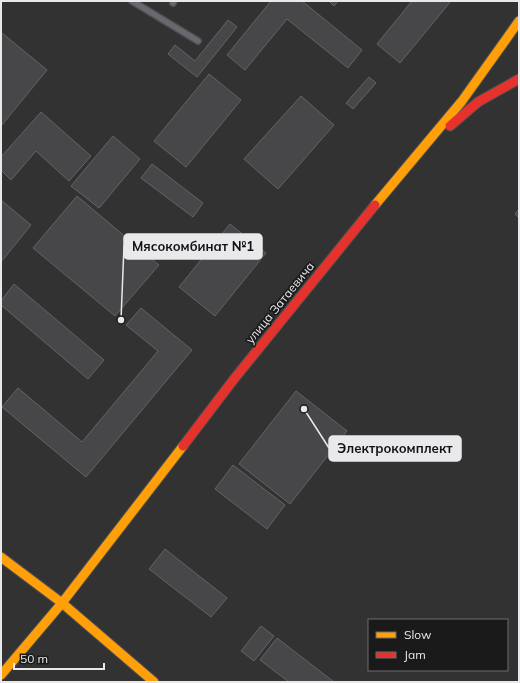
<svg xmlns="http://www.w3.org/2000/svg" width="520" height="683" font-family="Mulish,sans-serif">
  <style>
    .building { fill: #474648; stroke: #646465 }
    .lines { fill: none; stroke-linecap: round; stroke-linejoin: round }
    .lane-casing { stroke: #4f4f50; stroke-width: 8 }
    .slow-casing { stroke: #4f4f50; stroke-width: 11 }
    .jam-casing { stroke: #4f4f50; stroke-width: 11 }
    .lane { stroke: #69686e; stroke-width: 5.5 }
    .slow { stroke: #ff9f0a; stroke-width: 9 }
    .jam { stroke: #e5322d; stroke-width: 9 }
    .labels { text-anchor: middle; stroke-width: 3.5; stroke-linejoin: round; paint-order: stroke }
    .street-label { font-size: 12px; fill: #e9e8ea; stroke: #1a1a1b }
    .leader { fill: none; stroke: #e9e8ea; stroke-width: 1.5 }
    .callout-dot { fill: #e9e8ea; stroke: #1a1a1b; stroke-width: 1.5 }
    .callout { fill: #e9e8ea; stroke: #e9e8ea; stroke-width: 1.5 }
    .callout-label { font-size: 13px; text-anchor: middle; font-weight: bold; fill: #111 }
  </style>
  <rect width="100%" height="100%" fill="#323233"/>
  <!-- building -->
  <path class="building" d="M271,1H302L362,50L348,68L287,19L245,70L227,55Z
    M329,1H338L334,6Z
    M412,1H451L400,63L377,44Z
    M228,20L237,27L197,77L168,54L175,45L195,61Z
    M2,33L47,70L1,126V35Z
    M209,74L241,100L186,167L154,141Z
    M369,77L376,83L353,109L346,103Z
    M301,96L334,125L278,189L244,159Z
    M41,112L91,156L69,181L36,151L11,180L1,170V157Z
    M113,136L140,159L99,208L71,186Z
    M152,164L203,203L193,217L141,178Z
    M77,196L159,265L115,316L33,248Z
    M1,200L31,225L1,262Z
    M519,209V218L515,214Z
    M230,224L266,253L215,316L179,287Z
    M14,284L104,360L88,379L1,305V301Z
    M141,308L192,350L86,477L2,407L18,388L82,442L158,351L126,325Z
    M296,391L347,431L290,504L239,464Z
    M233,465L285,505L267,529L215,489Z
    M165,549L227,598L211,617L149,569Z
    M261,626L274,636L254,661L241,651Z
    M277,638L334,682H289L260,660Z"/>
  <g class="lines">
    <!-- lane casing -->
    <g class="lane-casing">
      <path id="lane" d="M132,1L198,41
        M173,3L174,1"/>
    </g>
    <!-- slow casing -->
    <g class="slow-casing">
      <path id="slow" d="M375,205L462,101L519,21
        M1,557L62,603L154,682
        M1,675L62,603L183,446"/>
    </g>
    <!-- jam casing -->
    <g class="jam-casing">
      <path id="jam" d="M450,126L478,102L519,79
        M183,446L234,379L375,205"/>
    </g>
    <!-- lane -->
    <use href="#lane" class="lane"/>
    <!-- slow -->
    <use href="#slow" class="slow"/>
    <!-- jam -->
    <use href="#jam" class="jam"/>
  </g>
  <g class="labels">
    <!-- street labels -->
    <g class="street-label">
      <text transform="translate(280 303) rotate(-51)" y="4">улица Затаевича</text>
    </g>
  </g>
  <!-- callouts -->
  <path class="leader" d="M121 320L124 246M304 409L329 448"/>
  <g class="callout-dot">
    <circle cx="121" cy="320" r="4"/>
    <circle cx="304" cy="409" r="4"/>
  </g>
  <g class="callout">
    <rect x="124" y="234" width="138" height="25" rx="4"/>
    <rect x="329" y="436" width="132" height="25" rx="4"/>
  </g>
  <g class="callout-label">
    <text x="193" y="251">Мясокомбинат №1</text>
    <text x="395" y="453">Электрокомплект</text>
  </g>
  <!-- border -->
  <rect width="520" height="683" fill="none" stroke="#e9e8ea" stroke-width="4"/>
  <!-- legend -->
  <rect x="368" y="619" width="140" height="52" fill="#1a1a1b" stroke="#6d6c6e"/>
  <rect x="376" y="632" width="20" height="6" fill="#ff9f0a" stroke="#6d6c6e"/>
  <text x="404" y="639" font-size="12" fill="#e9e8ea">Slow</text>
  <rect x="376" y="652" width="20" height="6" fill="#e5322d" stroke="#6d6c6e"/>
  <text x="404" y="659" font-size="12" fill="#e9e8ea">Jam</text>
  <!-- scale -->
  <path d="M14 663v6h90v-6" fill="none" stroke="#e9e8ea" stroke-width="2"/>
  <text x="20" y="663" font-size="12" fill="#e9e8ea" stroke="#1a1a1b" stroke-width="3" paint-order="stroke">50 m</text>
</svg>
